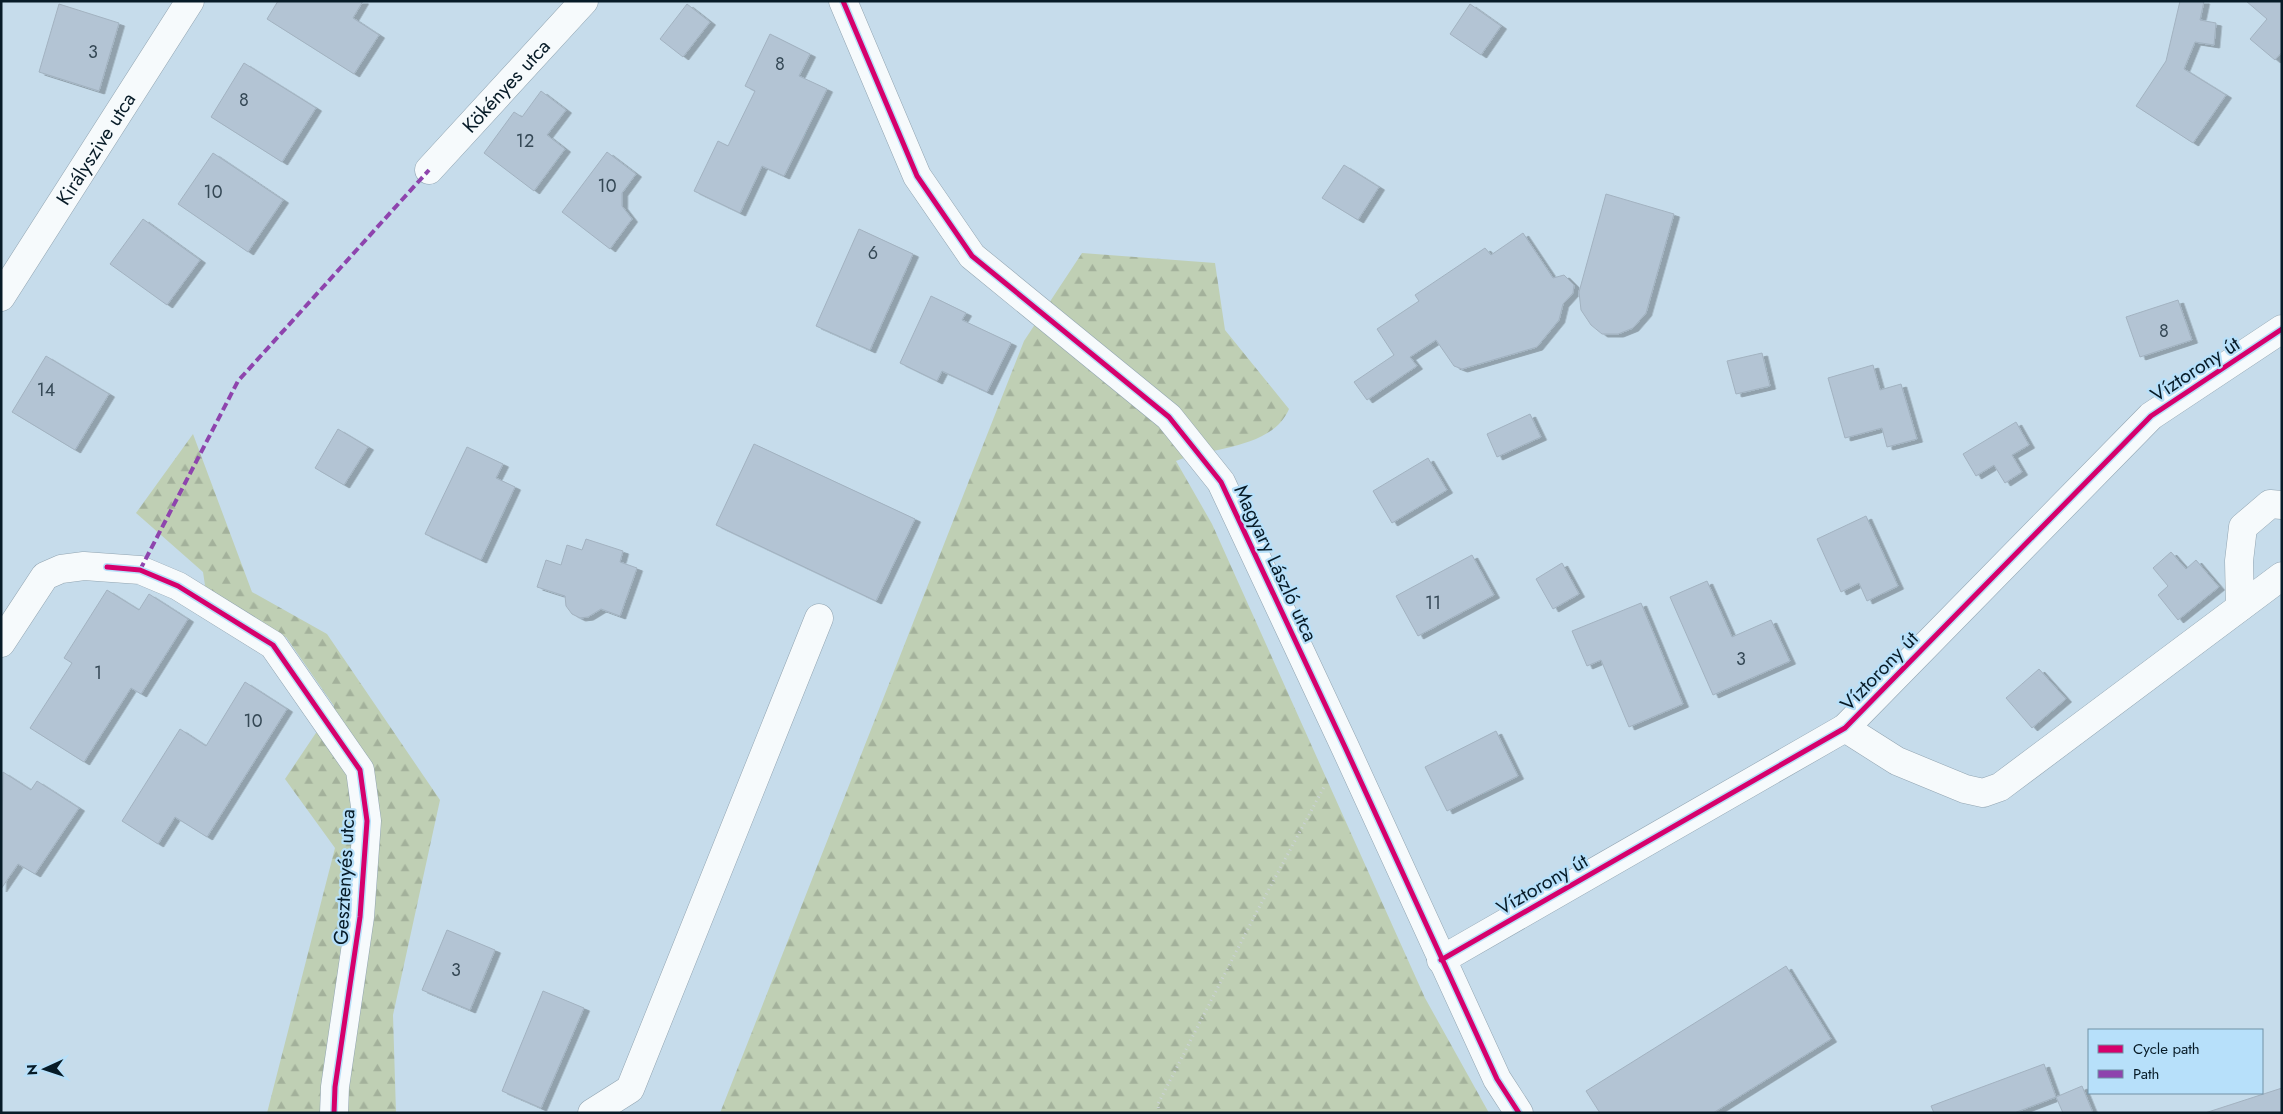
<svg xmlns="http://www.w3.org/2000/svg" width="2283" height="1114" font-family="Jost,sans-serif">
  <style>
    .forest { fill: url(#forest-firs) }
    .building { fill: #b3c4d4; stroke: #a2b2c0; filter: url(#shadow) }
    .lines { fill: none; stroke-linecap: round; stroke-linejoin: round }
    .minor-casing { stroke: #91a4b1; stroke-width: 29 }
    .path { stroke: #cbd2d7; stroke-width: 3; stroke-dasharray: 1 4; stroke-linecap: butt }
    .minor { stroke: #f6fafc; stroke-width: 28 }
    .quiet { stroke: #8e44ad; stroke-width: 4; stroke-dasharray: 8 4; stroke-linecap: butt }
    .cycleway-casing { stroke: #b7e0fa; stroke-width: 8 }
    .cycleway { stroke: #d6006c; stroke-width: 5 }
    .labels { text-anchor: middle; stroke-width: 4.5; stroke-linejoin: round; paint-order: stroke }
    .number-label { font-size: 18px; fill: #354855 }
    .street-label { font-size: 20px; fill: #071b27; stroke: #b7e0fa }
  </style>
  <defs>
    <pattern id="forest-firs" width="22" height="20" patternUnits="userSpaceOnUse" patternTransform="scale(1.25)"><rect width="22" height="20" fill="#bfcfb4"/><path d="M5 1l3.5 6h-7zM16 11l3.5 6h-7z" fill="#a3b19b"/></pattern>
    <filter id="shadow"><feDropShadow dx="5.5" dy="3" stdDeviation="0" flood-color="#0004"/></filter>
  </defs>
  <rect width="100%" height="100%" fill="#c6dceb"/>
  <!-- forest -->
  <path class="forest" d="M1082,253L1215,263L1225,330L1289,409C1272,449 1211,447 1176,461L1212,524L1425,998L1489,1113H720L1024,341Z
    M193,434L252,592L327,634L440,800L393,1015L396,1113H267L335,848L285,779L334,706L286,637L210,619L203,572L136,513Z"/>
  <!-- building -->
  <path class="building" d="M278,1H363L353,18L379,35L354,74L267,19Z
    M2180,1H2204L2200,20L2216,23L2214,45L2195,42L2184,69L2226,95L2193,143L2136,106L2166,61Z
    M2246,1H2282V52L2275,60L2250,39L2267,19Z
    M59,4L119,23L99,91L39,72Z
    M687,4L710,22L683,57L660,39Z
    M1470,4L1501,26L1481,55L1450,34Z
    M770,34L810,54L799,76L827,89L784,176L762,166L740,213L694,191L718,141L728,146L755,91L745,86Z
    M244,63L316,108L282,162L211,117Z
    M541,91L566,110L547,135L565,149L534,191L484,153L514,112L522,117Z
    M607,152L636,174L622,193V206L632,219L610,249L562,212Z
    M213,153L283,200L248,252L178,204Z
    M1344,165L1379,187L1358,220L1322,198Z
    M1606,194L1674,214L1646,313L1633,328L1618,334H1602L1591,325L1581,310L1579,292Z
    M143,219L200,260L167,305L110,264Z
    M859,229L913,254L870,350L816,326Z
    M1523,233L1553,278L1564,275L1574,285L1573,293L1563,304L1559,320L1537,347L1462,369L1454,366L1436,340L1410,357L1417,366L1367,400L1354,382L1394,355L1377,329L1419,301L1415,295L1485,248L1491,255Z
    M931,296L966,313L962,320L1011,343L987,392L942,371L937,381L900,363Z
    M2178,300L2192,340L2140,357L2126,317Z
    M1762,353L1770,386L1736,394L1727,361Z
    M46,356L109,394L75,450L12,412Z
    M1873,365L1880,390L1901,384L1917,439L1887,447L1882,428L1845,438L1828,378Z
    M1530,414L1541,437L1497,457L1487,434Z
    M2016,422L2029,445L2012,455L2022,472L2005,483L1994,465L1976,476L1963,454Z
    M338,429L368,447L344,485L315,468Z
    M754,444L915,519L876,601L716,525Z
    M467,447L503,464L496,478L515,487L481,560L425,534Z
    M1428,458L1447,490L1392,523L1373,491Z
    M1866,516L1898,586L1867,601L1859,583L1841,592L1817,539Z
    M586,539L623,551L620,562L637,568L620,616L601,609L588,617L580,618L572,614L566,606L565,596L537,587L546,560L561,565L567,545L582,550Z
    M2171,552L2186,569L2196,560L2219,587L2178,620L2158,595L2168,586L2153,568Z
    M1472,555L1494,595L1418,636L1396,596Z
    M1562,563L1579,594L1553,609L1536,579Z
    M1707,581L1732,637L1771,620L1790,661L1713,695L1670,597Z
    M107,590L139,610L149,594L188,619L141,694L131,688L84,762L30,728L72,663L64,658Z
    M1641,603L1683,704L1629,727L1601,660L1587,666L1572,631Z
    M2039,669L2066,699L2032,728L2006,698Z
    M245,682L287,709L207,837L175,817L158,844L122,821L180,729L206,746Z
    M1496,731L1518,776L1447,811L1425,767Z
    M3,772L31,790L37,781L79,808L35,874L18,864L1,889Z
    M447,930L495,950L470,1010L422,990Z
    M1786,966L1831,1039L1713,1113H1600L1586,1091Z
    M543,991L584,1008L541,1108L502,1091Z
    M2044,1064L2056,1097L2014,1113H1934L1931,1106Z
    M2082,1086L2093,1113H2063L2056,1097Z
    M2282,1088V1113H2205Z"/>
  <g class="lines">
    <!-- minor casing -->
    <g class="minor-casing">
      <g id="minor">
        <path d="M843,1L917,176L972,256L1169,417L1221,482L1345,747L1497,1079L1519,1113"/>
        <path id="s1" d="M429,170L584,1"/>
        <path id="s2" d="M1,297L190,1"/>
        <path d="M2240,607L2239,561L2243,527L2270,504L2282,505"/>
        <path d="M1,643L45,576L61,569L84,566L140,570L178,586L273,645L360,770L367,821L360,917L335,1087L334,1113"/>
        <path d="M1845,728L1897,761L1965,789L1983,793L2000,787L2282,576"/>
        <path d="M1441,960L1845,728L2151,416L2282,329"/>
        <path d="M592,1113L630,1089L819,618"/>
      </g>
    </g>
    <!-- path -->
    <path class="path" d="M1159,1113L1158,1104L1255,915L1324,787"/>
    <!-- minor -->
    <use href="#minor" class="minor"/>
    <!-- quiet -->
    <path class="quiet" d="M140,570L238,381L429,170"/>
    <!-- cycleway casing -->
    <g class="cycleway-casing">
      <path id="cycleway" d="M843,1L917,176L972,256L1169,417L1221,482L1345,747L1497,1079L1519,1113
        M107,567L140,570L178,586L273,645L360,770L367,821L360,917L335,1087L334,1113
        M1441,960L1845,728L2151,416L2282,329"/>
    </g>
    <!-- cycleway -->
    <use href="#cycleway" class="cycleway"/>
  </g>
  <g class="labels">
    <!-- number labels -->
    <g class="number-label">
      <text x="93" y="58">3</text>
      <text x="780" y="70">8</text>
      <text x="244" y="106">8</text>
      <text x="525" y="147">12</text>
      <text x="607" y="192">10</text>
      <text x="213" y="198">10</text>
      <text x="873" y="259">6</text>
      <text x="2164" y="337">8</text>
      <text x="46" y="396">14</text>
      <text x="1433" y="609">11</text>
      <text x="1741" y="665">3</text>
      <text x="98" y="679">1</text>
      <text x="253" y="727">10</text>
      <text x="456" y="976">3</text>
    </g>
    <!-- street labels -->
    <g class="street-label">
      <text dy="7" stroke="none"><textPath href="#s1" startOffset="114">Kökényes utca</textPath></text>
      <text dy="7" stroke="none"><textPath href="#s2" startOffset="176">Királyszive utca</textPath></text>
      <text transform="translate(2195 369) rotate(-33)" y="7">Víztorony út</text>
      <text transform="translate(1276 563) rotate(65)" y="7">Magyary László utca</text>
      <text transform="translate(1879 671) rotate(-46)" y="7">Víztorony út</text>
      <text transform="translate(344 877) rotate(-87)" y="7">Gesztenyés utca</text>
      <text transform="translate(1542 884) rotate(-30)" y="7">Víztorony út</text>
    </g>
  </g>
  <!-- border -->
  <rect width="2283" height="1114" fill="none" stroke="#071b27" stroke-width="5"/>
  <!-- legend -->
  <rect x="2088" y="1029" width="175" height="65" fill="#b7e0fa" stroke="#7191a6"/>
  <rect x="2098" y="1045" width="25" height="8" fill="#d6006c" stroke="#7191a6"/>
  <text x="2133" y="1054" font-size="15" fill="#071b27">Cycle path</text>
  <rect x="2098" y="1070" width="25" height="8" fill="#8e44ad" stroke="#7191a6"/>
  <text x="2133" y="1079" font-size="15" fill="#071b27">Path</text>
  <!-- north arrow -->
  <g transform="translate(45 1069) rotate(267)" stroke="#b7e0fa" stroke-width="4" paint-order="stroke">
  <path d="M0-4L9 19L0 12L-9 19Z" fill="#071b27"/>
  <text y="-8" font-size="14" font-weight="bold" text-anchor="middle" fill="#071b27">N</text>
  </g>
</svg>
